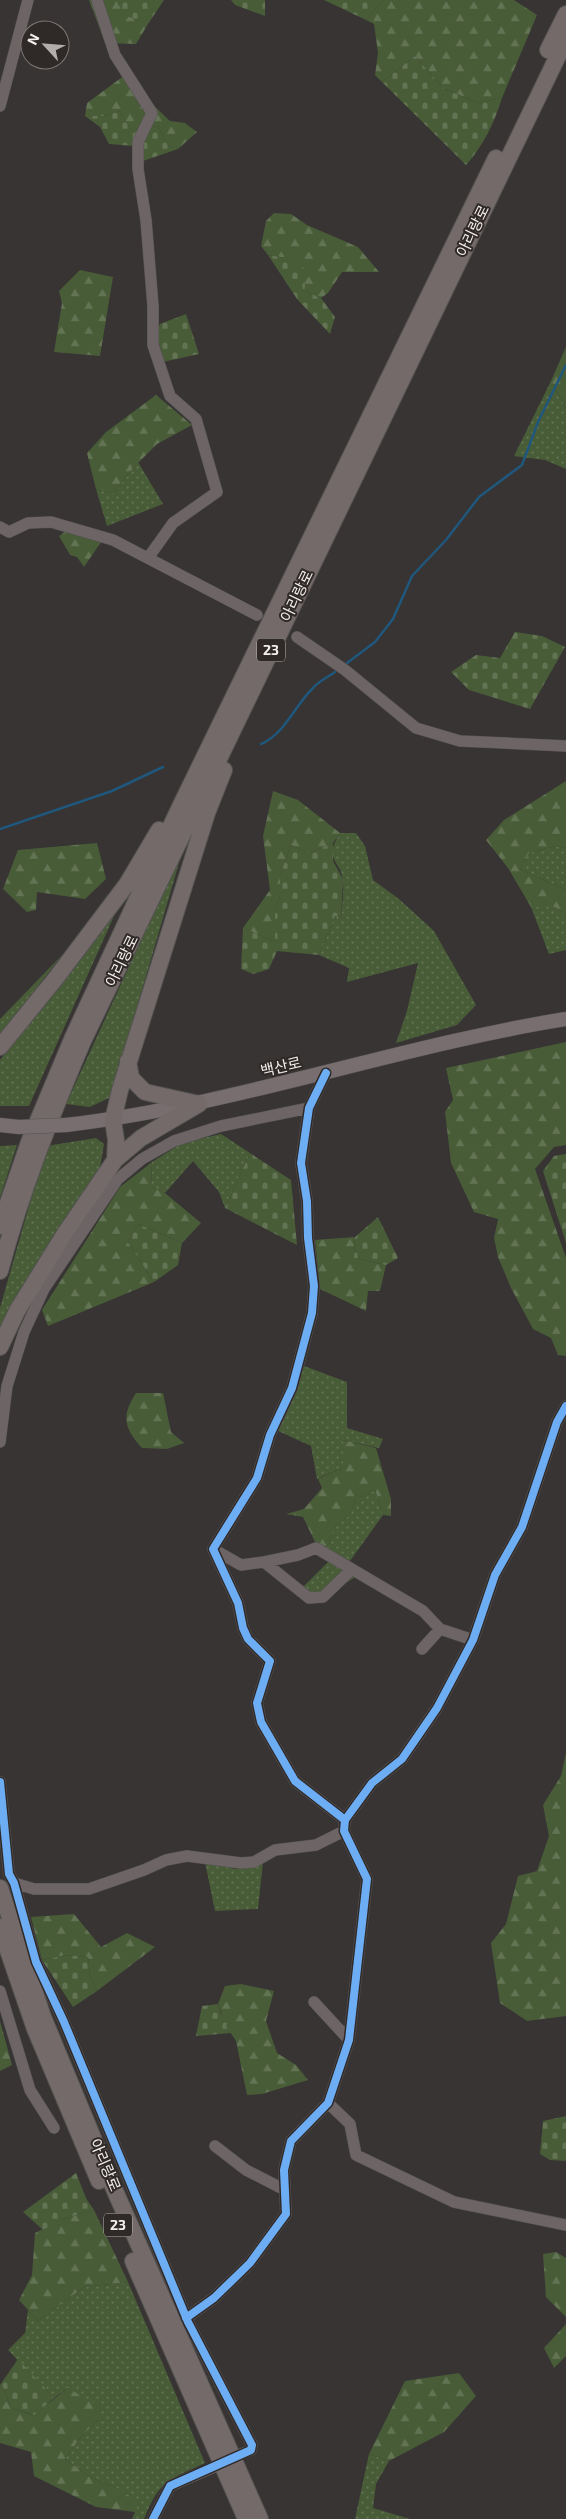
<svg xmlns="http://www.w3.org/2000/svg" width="566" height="2519" font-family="'Exo 2','Noto Sans KR',sans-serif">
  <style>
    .grass { fill: url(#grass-dots) }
    .forest { fill: url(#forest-firs) }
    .cemetery { fill: url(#cemetery-stones) }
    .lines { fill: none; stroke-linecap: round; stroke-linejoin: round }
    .stream { stroke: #20577c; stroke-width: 2.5 }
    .minor-casing { stroke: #545252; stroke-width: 12 }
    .major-casing { stroke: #545252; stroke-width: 15 }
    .highway-casing { stroke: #545252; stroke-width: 18 }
    .minor { stroke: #6d6466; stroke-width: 11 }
    .major { stroke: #786d6f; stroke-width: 14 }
    .highway { stroke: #746a6a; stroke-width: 16 }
    .major-bridge-casing { stroke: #545252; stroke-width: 15; stroke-linecap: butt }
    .major-bridge { stroke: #786d6f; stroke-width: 14 }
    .cycleway-casing { stroke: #2f2927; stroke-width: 11 }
    .cycleway { stroke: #6dadf4; stroke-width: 8 }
    .labels { text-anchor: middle; stroke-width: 4; stroke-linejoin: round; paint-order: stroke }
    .shield { fill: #2f2927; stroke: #b8b4b2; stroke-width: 1 }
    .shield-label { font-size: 14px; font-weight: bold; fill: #f3efed }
    .street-label { font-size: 15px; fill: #f3efed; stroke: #2f2927 }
  </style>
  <defs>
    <pattern id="grass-dots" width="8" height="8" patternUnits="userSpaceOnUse" patternTransform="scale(1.25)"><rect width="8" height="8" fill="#485c37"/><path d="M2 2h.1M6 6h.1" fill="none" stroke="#637454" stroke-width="1.8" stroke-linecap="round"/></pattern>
    <pattern id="forest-firs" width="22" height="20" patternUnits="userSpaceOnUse" patternTransform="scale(1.25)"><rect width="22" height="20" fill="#485c37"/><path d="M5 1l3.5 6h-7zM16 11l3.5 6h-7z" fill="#637454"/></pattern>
    <pattern id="cemetery-stones" width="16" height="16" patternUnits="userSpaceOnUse" patternTransform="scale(1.25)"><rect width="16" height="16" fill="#485c37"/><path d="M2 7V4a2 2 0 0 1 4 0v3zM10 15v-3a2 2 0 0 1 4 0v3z" fill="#637454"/></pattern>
  </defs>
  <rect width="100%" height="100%" fill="#373433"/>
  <!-- grass -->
  <path class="grass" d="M551,381L566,408V469L545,460L514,456Z
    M138,462L163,504L107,526L96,489L114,493Z
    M340,833H356L365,846L373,880L399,899L434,931L476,1005L457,1025L396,1043L407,1011L418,963L347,982L349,968L319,955L335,916L341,918C342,906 344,893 343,881C342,861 322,861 340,833Z
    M556,846L566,848V890L520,869L529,853Z
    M183,849L111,1097L90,1107L66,1104Z
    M119,905L29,1106H0V1060Z
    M531,907H555L566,916V950L549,954Z
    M62,955L0,1035V1019Z
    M221,1134L250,1153L225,1208L219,1192L193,1161L165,1193L151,1187L152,1162L182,1143Z
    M96,1138L104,1144L100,1168L0,1332V1308L46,1146Z
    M17,1145L0,1198V1146Z
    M304,1366L347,1382V1428L383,1439L379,1448L343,1440V1467L317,1479L311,1446L276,1430Z
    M375,1490L383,1515L350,1561L354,1578L313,1603L300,1590L329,1561L327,1547L336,1525L349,1516L356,1499Z
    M205,1862L236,1869L263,1862L258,1909L215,1911Z
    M128,2282L205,2463C169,2480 160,2479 144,2519H132L135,2512L115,2487L92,2478L65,2459L80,2438L99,2419L68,2388L54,2398L8,2350L25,2333L28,2310L38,2321L84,2287Z
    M369,2454L389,2461L376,2484L373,2508L410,2519H355Z"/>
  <!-- forest -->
  <path class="forest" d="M89,0H122L123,14L148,24L136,44L105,43Z
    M383,0H514L537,15L502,98L478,103L443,88L415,56L382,82L375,75L378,53L374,24L366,20Z
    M129,72L148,100L170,121L185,123L197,132L178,149L168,145L158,126L130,130L120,111L104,116H85L87,103Z
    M274,213L291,214L307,225L358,247L379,272H342L328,293L321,298L305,291L287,258L268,255L261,246L266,221Z
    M80,270L113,277L100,356L54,352L62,303L59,291Z
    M566,347V408L551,381Z
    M156,395L192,425L157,444L134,467L114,493L96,489L87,453L106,432Z
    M66,531L101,542L84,567L77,557L70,555L59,536Z
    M566,781V848L556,846L529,853L520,869L566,890V916L555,907H531L508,868L486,840L504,820Z
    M273,791L298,800L340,833L333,843L309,853L291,845L280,875V895L275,914V942L243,928L270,890L263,836Z
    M97,843L106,879L85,899L37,892L36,910L27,912L3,889L18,850Z
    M566,1042V1145L554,1147L535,1169L566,1258V1356L558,1355L551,1338L533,1329L511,1288L498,1257L494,1238L498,1219L474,1212L451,1163L445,1112L453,1100L446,1068Z
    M152,1162L151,1187L165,1193L201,1223L182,1243L138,1224L128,1242L154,1282L48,1326L42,1310L120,1187Z
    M355,1237L354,1258L386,1265L380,1291H368L366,1311L320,1289L315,1240Z
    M136,1393H163L171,1432L184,1443L167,1449L142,1448C124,1428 121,1416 136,1393Z
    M343,1440L376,1448L391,1499V1516L383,1515L375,1490L356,1499L349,1516L336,1525L327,1547L315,1542L303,1517L286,1514L304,1509L322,1488L318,1479L343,1467Z
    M566,1753V2016L527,2021L500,2003L491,1943L506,1924L518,1876L537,1871L549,1836L543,1805L561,1776Z
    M74,1914L101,1947L127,1933L155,1947L97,1991L90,1976L88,1957L66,1955L42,1960L31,1917Z
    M241,1984L274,1991L266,2021L277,2053L296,2065L308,2080L262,2094L247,2095L236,2041L226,2026L218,2004L225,1986Z
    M0,2021L12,2065L0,2071Z
    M94,2210L128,2282L84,2287L38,2321L19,2300L32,2275L35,2233L63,2219Z
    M556,2252L566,2258V2317L546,2297L543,2254Z
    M566,2324V2356L554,2368L544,2348Z
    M459,2373L476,2396L444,2432L389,2461L369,2454L405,2381Z
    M0,2385L3,2387L11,2408L33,2415L68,2388L99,2406V2419L80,2438L65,2459L92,2478L115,2487L139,2502L135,2512L96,2507L34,2476L31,2452L0,2443Z"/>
  <!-- cemetery -->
  <path class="cemetery" d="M122,0H164L148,24L122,14Z
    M231,0H265V16L235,5Z
    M324,0H383L366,20Z
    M415,56L443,88L478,103L502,98C494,123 484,145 466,165L382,82Z
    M120,111L130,129L158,126L168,145L178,149L140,162L134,146L109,144L100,127L85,116H104Z
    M268,255L287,258L304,268L305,291L321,298L335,317L330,334L297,299Z
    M186,314L199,354L163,362L156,331L160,324Z
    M515,632L542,636L565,647L530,709L469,690L451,672L476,655L500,658Z
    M333,843V861L343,879L341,918L335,916L319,955L277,951L269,969L253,974L241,969L243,928L275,942V914L280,895V875L291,845L309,853Z
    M250,1153L291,1180L297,1245L225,1208Z
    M566,1154V1243L543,1171L554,1156Z
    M378,1217L398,1258L386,1265L354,1258L355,1237Z
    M138,1224L182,1243L178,1265L154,1282L128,1242Z
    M66,1955L88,1957L90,1976L97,1991L73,2007L42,1960Z
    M218,2004L221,2014L231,2016L226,2026L231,2033L196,2036L202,2006Z
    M566,2116V2161L550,2160L540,2154L543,2121Z
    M76,2173L87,2200L94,2210L63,2219L43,2230L23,2212Z
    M18,2359L54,2398L34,2415L11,2408L3,2387L0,2385Z"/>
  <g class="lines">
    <!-- stream -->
    <path class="stream" d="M347,663L375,642L393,619L412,576L446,540L479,497L522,465L538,422L566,365
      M261,744C285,734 295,705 313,688C319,681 328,677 335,672
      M0,829L112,791L163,767"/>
    <!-- minor casing -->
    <g class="minor-casing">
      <path id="minor" d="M97,0L115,55L152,113L138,142V169L146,220L153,306V345L170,396L196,419L217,492L173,523L148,558
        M0,106L28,0
        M0,527L9,532L28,523L51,522L113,540L257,615
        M297,637L345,670L416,728L460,741L566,746
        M326,1073L309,1108L301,1163L307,1201L308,1238L314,1286L312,1313L292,1388L270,1435L257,1478L213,1549L238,1603L243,1628L248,1639L270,1661L257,1703L261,1722L295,1781L345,1820
        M0,1442L7,1386L24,1332L44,1289L118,1179L142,1159L174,1141L221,1126L309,1108
        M213,1549L241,1565L264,1562L309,1598L323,1597L351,1570
        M264,1562L298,1555L316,1548L423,1611L440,1629L473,1640
        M422,1649L440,1629
        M0,1782L9,1874L14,1883L36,1962L64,2022L188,2322L252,2445L251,2450L241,2454
        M14,1883L34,1889H89L144,1870L166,1860L187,1856L241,1863L254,1862L275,1850L316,1845L344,1831
        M0,1991L30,2090L54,2128
        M314,2002L349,2040
        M328,2103L350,2124L356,2155L454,2202L566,2225
        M215,2146L246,2170L285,2190
        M186,2318L214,2298L250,2263L286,2214L284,2170L291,2141L328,2103L349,2040L367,1879L344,1831L345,1820L372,1783L402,1759L437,1708L473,1640L495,1575L522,1527L557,1422L566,1406
        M153,2519L170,2486L219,2465"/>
    </g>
    <!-- major casing -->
    <g class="major-casing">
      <path id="major" d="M0,1125L19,1127
        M66,1125C236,1105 397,1046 566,1019"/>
    </g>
    <!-- highway casing -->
    <g class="highway-casing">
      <path id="highway" d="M548,50L566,14
        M0,1047L56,978L127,884L159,830
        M128,1061L131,1078L145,1092L199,1104
        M115,1160L141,1138L199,1104
        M0,1226L29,1142L73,1037L178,811L496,158
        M0,1271C21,1192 51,1116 83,1041L566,39
        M0,1347L17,1311L64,1235L115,1160L116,1140L113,1120L120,1090L207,813L224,770
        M0,1888L43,2017L115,2191L260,2519
        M0,1927L35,2029L99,2181
        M133,2261L246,2519"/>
    </g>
    <!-- minor -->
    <use href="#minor" class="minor"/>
    <!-- major -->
    <use href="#major" class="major"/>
    <!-- highway -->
    <use href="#highway" class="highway"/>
    <!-- major-bridge casing -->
    <g class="major-bridge-casing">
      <path id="major-bridge" d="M19,1127L66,1125"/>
    </g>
    <!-- major-bridge -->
    <use href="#major-bridge" class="major-bridge"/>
    <!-- cycleway casing -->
    <g class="cycleway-casing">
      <path id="cycleway" d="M326,1073L309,1108L301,1163L307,1201L308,1238L314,1286L312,1313L292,1388L270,1435L257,1478L213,1549L238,1603L243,1628L248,1639L270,1661L257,1703L261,1722L295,1781L345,1820
        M0,1782L9,1874L14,1883L36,1962L64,2022L188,2322L252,2445L251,2450L170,2486L153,2519
        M186,2318L214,2298L250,2263L286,2214L284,2170L291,2141L328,2103L349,2040L367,1879L344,1831L345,1820L372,1783L402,1759L437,1708L473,1640L495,1575L522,1527L557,1422L566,1406"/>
    </g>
    <!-- cycleway -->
    <use href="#cycleway" class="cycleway"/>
  </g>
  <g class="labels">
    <!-- shield labels -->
    <g class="shield">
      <rect x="257" y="638.5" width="28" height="23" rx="4"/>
      <rect x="104" y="2213.5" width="28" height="23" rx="4"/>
    </g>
    <g class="shield-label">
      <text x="271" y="655">23</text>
      <text x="118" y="2230">23</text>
    </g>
    <!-- street labels -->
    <g class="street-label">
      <text transform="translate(473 231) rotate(-64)" y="5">아리랑로</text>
      <text transform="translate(297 596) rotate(-64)" y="5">아리랑로</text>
      <text transform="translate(122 961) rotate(-64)" y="5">아리랑로</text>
      <text transform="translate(281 1067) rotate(-13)" y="5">백산로</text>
      <text transform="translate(105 2165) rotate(67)" y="5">아리랑로</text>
    </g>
  </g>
  <!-- north arrow -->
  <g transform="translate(45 45) rotate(296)"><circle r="24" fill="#2f2927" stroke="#7d7876"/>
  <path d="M0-4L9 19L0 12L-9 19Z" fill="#b1aeac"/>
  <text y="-8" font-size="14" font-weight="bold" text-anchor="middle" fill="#f3efed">N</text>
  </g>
</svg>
